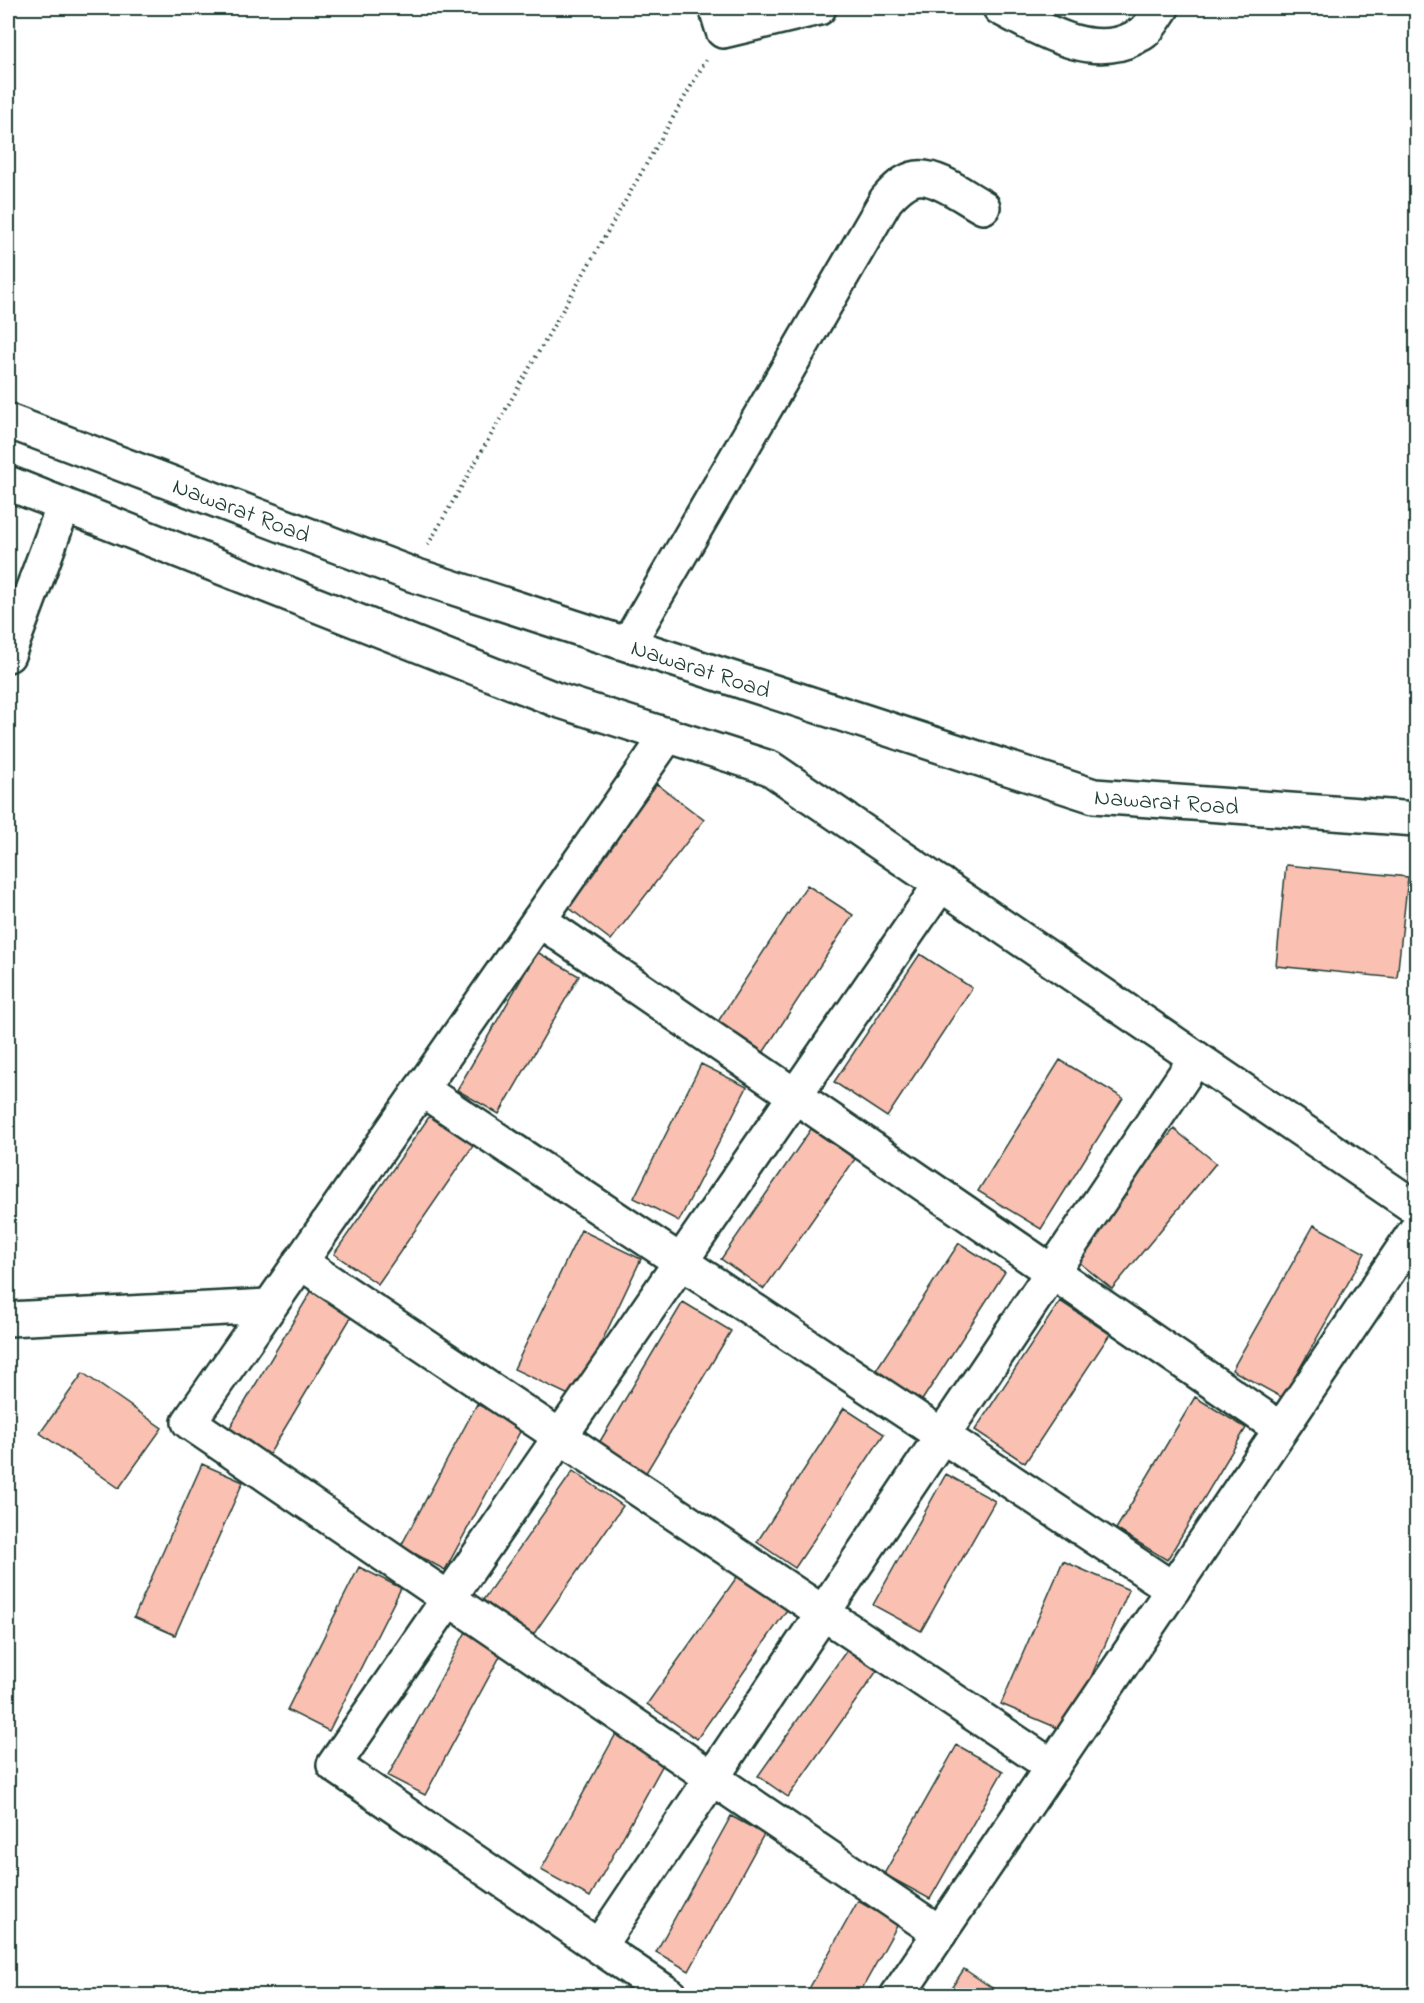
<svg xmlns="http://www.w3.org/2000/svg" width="1424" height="2003" font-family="'Indie Flower',sans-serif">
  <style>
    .building { fill: #fac0b2; stroke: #1f3d34; stroke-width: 1.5 }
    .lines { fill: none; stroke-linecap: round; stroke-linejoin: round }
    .minor-casing { stroke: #1f3d34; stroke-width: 38 }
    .path { stroke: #1f3d34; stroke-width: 4; stroke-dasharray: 1.5 4.5; stroke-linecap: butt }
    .minor { stroke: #fff; stroke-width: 33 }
    .labels { text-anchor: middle; stroke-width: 6; stroke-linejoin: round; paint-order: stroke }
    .street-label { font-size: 24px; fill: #1f3d34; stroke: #fff }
  </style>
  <rect width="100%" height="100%" fill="#fff"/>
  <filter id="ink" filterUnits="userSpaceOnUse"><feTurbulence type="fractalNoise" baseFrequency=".0167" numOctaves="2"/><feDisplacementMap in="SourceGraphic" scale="12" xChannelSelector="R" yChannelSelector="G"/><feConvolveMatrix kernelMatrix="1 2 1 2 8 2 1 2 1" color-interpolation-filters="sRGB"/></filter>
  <g filter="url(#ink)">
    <!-- building -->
    <path class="building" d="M657,784L704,820L611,940L564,904Z
      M1286,865L1408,877L1397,978L1276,966Z
      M807,885L853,915L763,1053L717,1023Z
      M537,952L579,976L499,1114L457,1090Z
      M920,954L972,988L887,1117L834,1082Z
      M1060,1060L1123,1098L1041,1229L978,1191Z
      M701,1064L747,1087L679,1221L634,1198Z
      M431,1114L475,1143L378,1284L334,1254Z
      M811,1129L855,1159L764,1289L721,1259Z
      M1174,1129L1216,1163L1112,1289L1070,1255Z
      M1314,1225L1365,1253L1283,1398L1232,1370Z
      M581,1230L641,1259L575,1398L514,1369Z
      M959,1243L1005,1272L919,1405L872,1376Z
      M312,1290L353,1314L267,1458L226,1434Z
      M1060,1301L1110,1334L1025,1463L975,1430Z
      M683,1302L731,1331L644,1476L596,1448Z
      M83,1373L162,1428L119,1488L40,1433Z
      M1195,1397L1246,1428L1167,1560L1116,1529Z
      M477,1404L522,1428L445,1570L401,1546Z
      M844,1408L884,1434L795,1568L757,1542Z
      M202,1464L243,1482L175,1635L134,1617Z
      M573,1471L623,1506L533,1635L483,1600Z
      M946,1474L995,1501L921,1631L873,1605Z
      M1063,1561L1129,1590L1067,1732L1001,1704Z
      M359,1567L401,1588L329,1731L287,1710Z
      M739,1574L789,1607L697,1739L647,1704Z
      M467,1630L504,1649L425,1795L388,1776Z
      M849,1647L879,1668L788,1797L758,1776Z
      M617,1732L666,1759L590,1897L541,1870Z
      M957,1745L1003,1771L930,1899L884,1874Z
      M731,1816L764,1834L689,1971L656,1952Z
      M858,1901L898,1924L858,1996H805Z
      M964,1969L1004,1996H946Z"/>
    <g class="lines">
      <!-- minor casing -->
      <g class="minor-casing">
        <g id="minor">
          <path d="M716,8L723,31L819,8"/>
          <path d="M1000,8C1039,28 1090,61 1134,38C1138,35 1143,34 1146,30C1152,24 1157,15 1162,8"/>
          <path id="s1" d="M8,421L411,574L1094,796L1416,819"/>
          <path d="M8,483L557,700L770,768L1416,1208"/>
          <path d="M628,644L886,200C894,191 904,180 917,178C937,175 966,198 983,207"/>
          <path d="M8,655L64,505"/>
          <path d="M668,735L189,1422L940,1933"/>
          <path d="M539,920L1281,1429"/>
          <path d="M421,1089L1173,1589"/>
          <path d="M300,1262L1053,1767"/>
          <path d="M8,1319L269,1306"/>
          <path d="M599,1946L1196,1058"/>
          <path d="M671,1996L334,1765L941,884"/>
          <path d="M897,1996L1416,1230"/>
        </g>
      </g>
      <!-- path -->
      <path class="path" d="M428,545L706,60"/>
      <!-- minor -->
      <use href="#minor" class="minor"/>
    </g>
  </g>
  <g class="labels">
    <!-- street labels -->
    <g class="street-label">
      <text dy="8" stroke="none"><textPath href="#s1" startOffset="250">Nawarat Road</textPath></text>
      <text dy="8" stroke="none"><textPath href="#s1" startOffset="736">Nawarat Road</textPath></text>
      <text dy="8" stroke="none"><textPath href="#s1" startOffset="1222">Nawarat Road</textPath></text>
    </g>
  </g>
  <!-- margin -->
  <rect width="1424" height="2003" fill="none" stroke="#fff" stroke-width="30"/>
  <rect x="15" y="15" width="1394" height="1973" fill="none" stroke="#1f3d34" stroke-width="2" filter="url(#ink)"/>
</svg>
